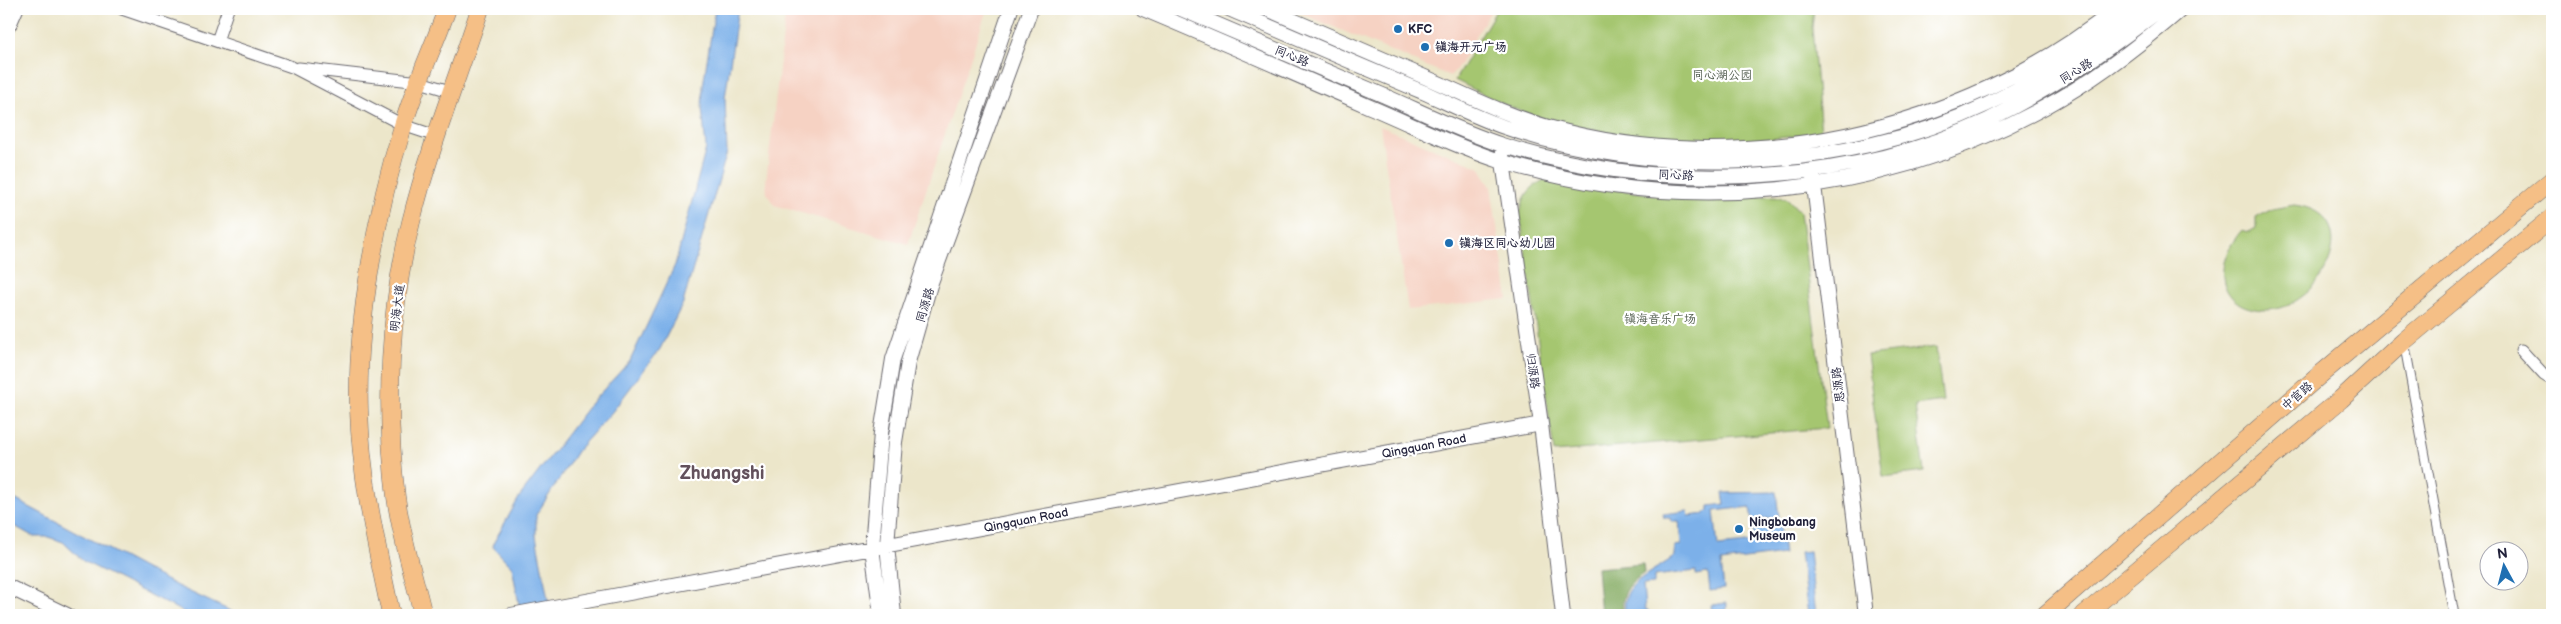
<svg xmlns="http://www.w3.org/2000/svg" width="2561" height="624" font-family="'Balsamiq Sans','LXGW WenKai TC',sans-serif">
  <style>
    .built { fill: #f6d2c3 }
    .green { fill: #a5c66f; stroke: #647455 }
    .forest { fill: #84ab62; stroke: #53664e }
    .water { fill: #7bb0e9; stroke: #4e6992 }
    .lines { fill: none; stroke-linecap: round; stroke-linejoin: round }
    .pedestrian-casing { stroke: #69676d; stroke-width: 11 }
    .minor-casing { stroke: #69676d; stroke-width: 13 }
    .tertiary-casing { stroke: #69676d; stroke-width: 16 }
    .primary-casing { stroke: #69676d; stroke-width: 19 }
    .pedestrian { stroke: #fff; stroke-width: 9 }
    .minor { stroke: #fff; stroke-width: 11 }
    .tertiary { stroke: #fff; stroke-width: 14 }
    .primary { stroke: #f5bf86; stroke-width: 18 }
    .poi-dot { fill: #1f6fb2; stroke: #fff; stroke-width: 2 }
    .labels { text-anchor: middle; stroke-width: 4.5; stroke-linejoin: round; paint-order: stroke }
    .poi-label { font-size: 12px; font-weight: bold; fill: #22223b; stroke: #fff; text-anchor: start }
    .street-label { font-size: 12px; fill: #22223b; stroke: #fff }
    .park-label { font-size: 12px; fill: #505b4d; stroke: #fff }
    .district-label { font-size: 18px; font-weight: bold; fill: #63515c; stroke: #fff }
  </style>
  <rect width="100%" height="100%" fill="#fff"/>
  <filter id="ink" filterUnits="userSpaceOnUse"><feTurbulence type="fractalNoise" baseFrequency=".02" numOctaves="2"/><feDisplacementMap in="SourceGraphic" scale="10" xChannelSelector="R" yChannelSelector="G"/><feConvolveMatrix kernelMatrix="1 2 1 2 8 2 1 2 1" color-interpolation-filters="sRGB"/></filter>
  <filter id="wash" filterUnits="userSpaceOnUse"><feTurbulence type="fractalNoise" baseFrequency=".0096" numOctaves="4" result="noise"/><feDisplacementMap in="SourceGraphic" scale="20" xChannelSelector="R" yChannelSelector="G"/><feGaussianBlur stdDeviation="1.12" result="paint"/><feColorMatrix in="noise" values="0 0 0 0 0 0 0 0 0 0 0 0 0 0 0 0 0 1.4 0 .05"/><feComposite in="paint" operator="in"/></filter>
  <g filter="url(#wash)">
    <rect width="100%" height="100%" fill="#ece6ca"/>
    <!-- built -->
    <path class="built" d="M786,9H987L908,244L774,205L767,194L766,182Z
      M1291,9H1492L1459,66L1450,76Z
      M1380,126L1480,168L1491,187L1508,299L1408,310Z"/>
    <!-- green -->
    <path class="green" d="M1497,9H1814L1812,28L1821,132C1740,146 1664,146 1583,128C1565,124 1545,121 1528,114C1503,105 1479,92 1455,80Z
      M1544,180L1680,198L1775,196L1788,199L1800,212L1827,428L1554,452L1520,214C1523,197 1528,188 1544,180Z
      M2294,205C2374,214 2316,326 2250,308C2238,305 2229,297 2225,286C2218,265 2229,245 2242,230L2249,232L2256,228V218L2272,209Z
      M1936,347L1943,401L1915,405L1924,472L1883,477L1867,355Z"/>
    <!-- forest -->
    <path class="forest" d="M1643,564L1644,573C1629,584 1619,595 1624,615H1601L1597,568Z"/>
    <!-- water -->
    <path class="water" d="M715,9H738L725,98L727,152L683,303L660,349L612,412L578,450L536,515V536L551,615H521L512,567L493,547L494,542L520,496L591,403L630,361L675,265L706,148L702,108L703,86Z
      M1776,492L1779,517L1752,520L1750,507L1714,511L1718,546L1755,542L1753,528L1780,525L1784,554L1721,562L1724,589L1710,591L1708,573L1696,575V571L1654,576V584L1643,585L1645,609L1648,610L1649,615H1626C1617,583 1655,572 1675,556V546L1681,545L1679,522H1671L1670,518H1664L1663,514L1688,511L1689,516L1705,514V512L1709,511V506L1725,504L1723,493Z
      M9,496L177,586L239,615H189L83,561L63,542L48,537H34L9,523Z
      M1809,551L1816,615H1808L1800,552Z
      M1727,603L1726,615H1712L1711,605Z"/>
  </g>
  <g filter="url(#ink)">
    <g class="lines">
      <!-- pedestrian casing -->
      <g class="pedestrian-casing">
        <path id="pedestrian" d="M2404,341L2454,615"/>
      </g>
      <!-- minor casing -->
      <g class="minor-casing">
        <path id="minor" d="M122,9L292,67L403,125L436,136
          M217,41L228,9
          M299,68L420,82L453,92
          M2521,350L2544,375L2552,380"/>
      </g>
      <!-- tertiary casing -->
      <g class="tertiary-casing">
        <path id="tertiary" d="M1143,9C1219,41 1295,74 1370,107C1413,125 1456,147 1500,161C1681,217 1879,198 2045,107C2095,80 2140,45 2182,9
          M1181,9C1249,38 1317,67 1385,96C1424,113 1462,132 1502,145C1654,193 1843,188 1988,120C2052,89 2105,52 2161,9
          M1229,9C1294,37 1358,65 1423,92C1450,104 1476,117 1504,127C1652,179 1844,173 1986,105C2041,79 2092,46 2139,9
          M1267,9C1323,33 1379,57 1434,81C1472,98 1509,116 1548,127C1740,181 1962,133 2116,9
          M9,25L16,9
          M1502,155L1541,424L1563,615
          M1813,177L1866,615
          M9,587L67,615
          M511,615L1541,424
          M881,615L872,548L881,433L893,359L1011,9
          M894,615L887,545L895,442L908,362L930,285L1031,9"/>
      </g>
      <!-- primary casing -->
      <g class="primary-casing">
        <path id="primary" d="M391,615C377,547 361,480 359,410C356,322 377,209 403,126C415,86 433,48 447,9
          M423,615C414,576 401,536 396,497C385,407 389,310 411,222C429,149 457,79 480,9
          M2045,615L2321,374L2552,180
          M2084,615L2341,399L2404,341L2552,218"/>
      </g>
      <!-- pedestrian -->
      <use href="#pedestrian" class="pedestrian"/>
      <!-- minor -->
      <use href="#minor" class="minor"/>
      <!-- tertiary -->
      <use href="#tertiary" class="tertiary"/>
      <!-- primary -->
      <use href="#primary" class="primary"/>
    </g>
  </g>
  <!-- markers -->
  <g class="poi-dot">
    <circle cx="1398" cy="29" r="5"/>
    <circle cx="1425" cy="47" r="5"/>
    <circle cx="1449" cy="243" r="5"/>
    <circle cx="1739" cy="529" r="5"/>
  </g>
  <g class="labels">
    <!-- poi labels -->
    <g class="poi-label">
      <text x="1408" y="33">KFC</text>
      <text x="1435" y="51">镇海开元广场</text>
      <text x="1459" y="247">镇海区同心幼儿园</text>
      <text x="1749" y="526">Ningbobang<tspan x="1749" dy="14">Museum</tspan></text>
    </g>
    <!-- street labels -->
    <g class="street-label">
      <text transform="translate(1292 56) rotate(23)" y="4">同心路</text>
      <text transform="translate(2076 71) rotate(-32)" y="4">同心路</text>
      <text transform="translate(1676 175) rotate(2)" y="4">同心路</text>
      <text transform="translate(925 305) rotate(-73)" y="4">同源路</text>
      <text transform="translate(397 308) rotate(-83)" y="4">明海大道</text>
      <text transform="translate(1533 371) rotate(82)" y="4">归源路</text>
      <text transform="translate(1838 385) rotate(-97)" y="4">思源路</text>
      <text transform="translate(2297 396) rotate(-41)" y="4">中官路</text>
      <text transform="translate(1424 446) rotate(-11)" y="4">Qingquan Road</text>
      <text transform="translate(1026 520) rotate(-11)" y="4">Qingquan Road</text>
    </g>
    <!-- park labels -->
    <g class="park-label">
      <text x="1722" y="79">同心湖公园</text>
      <text x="1660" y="323">镇海音乐广场</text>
    </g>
    <!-- district labels -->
    <g class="district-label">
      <text x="722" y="479">Zhuangshi</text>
    </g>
  </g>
  <!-- margin -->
  <rect width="2561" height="624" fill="none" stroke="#fff" stroke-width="30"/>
  <!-- north arrow -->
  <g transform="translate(2504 566) rotate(353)"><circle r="24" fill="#ffffff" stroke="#a7a7b1"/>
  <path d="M0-4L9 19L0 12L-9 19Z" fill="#1f6fb2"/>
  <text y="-8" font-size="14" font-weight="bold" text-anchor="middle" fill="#22223b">N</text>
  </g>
</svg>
